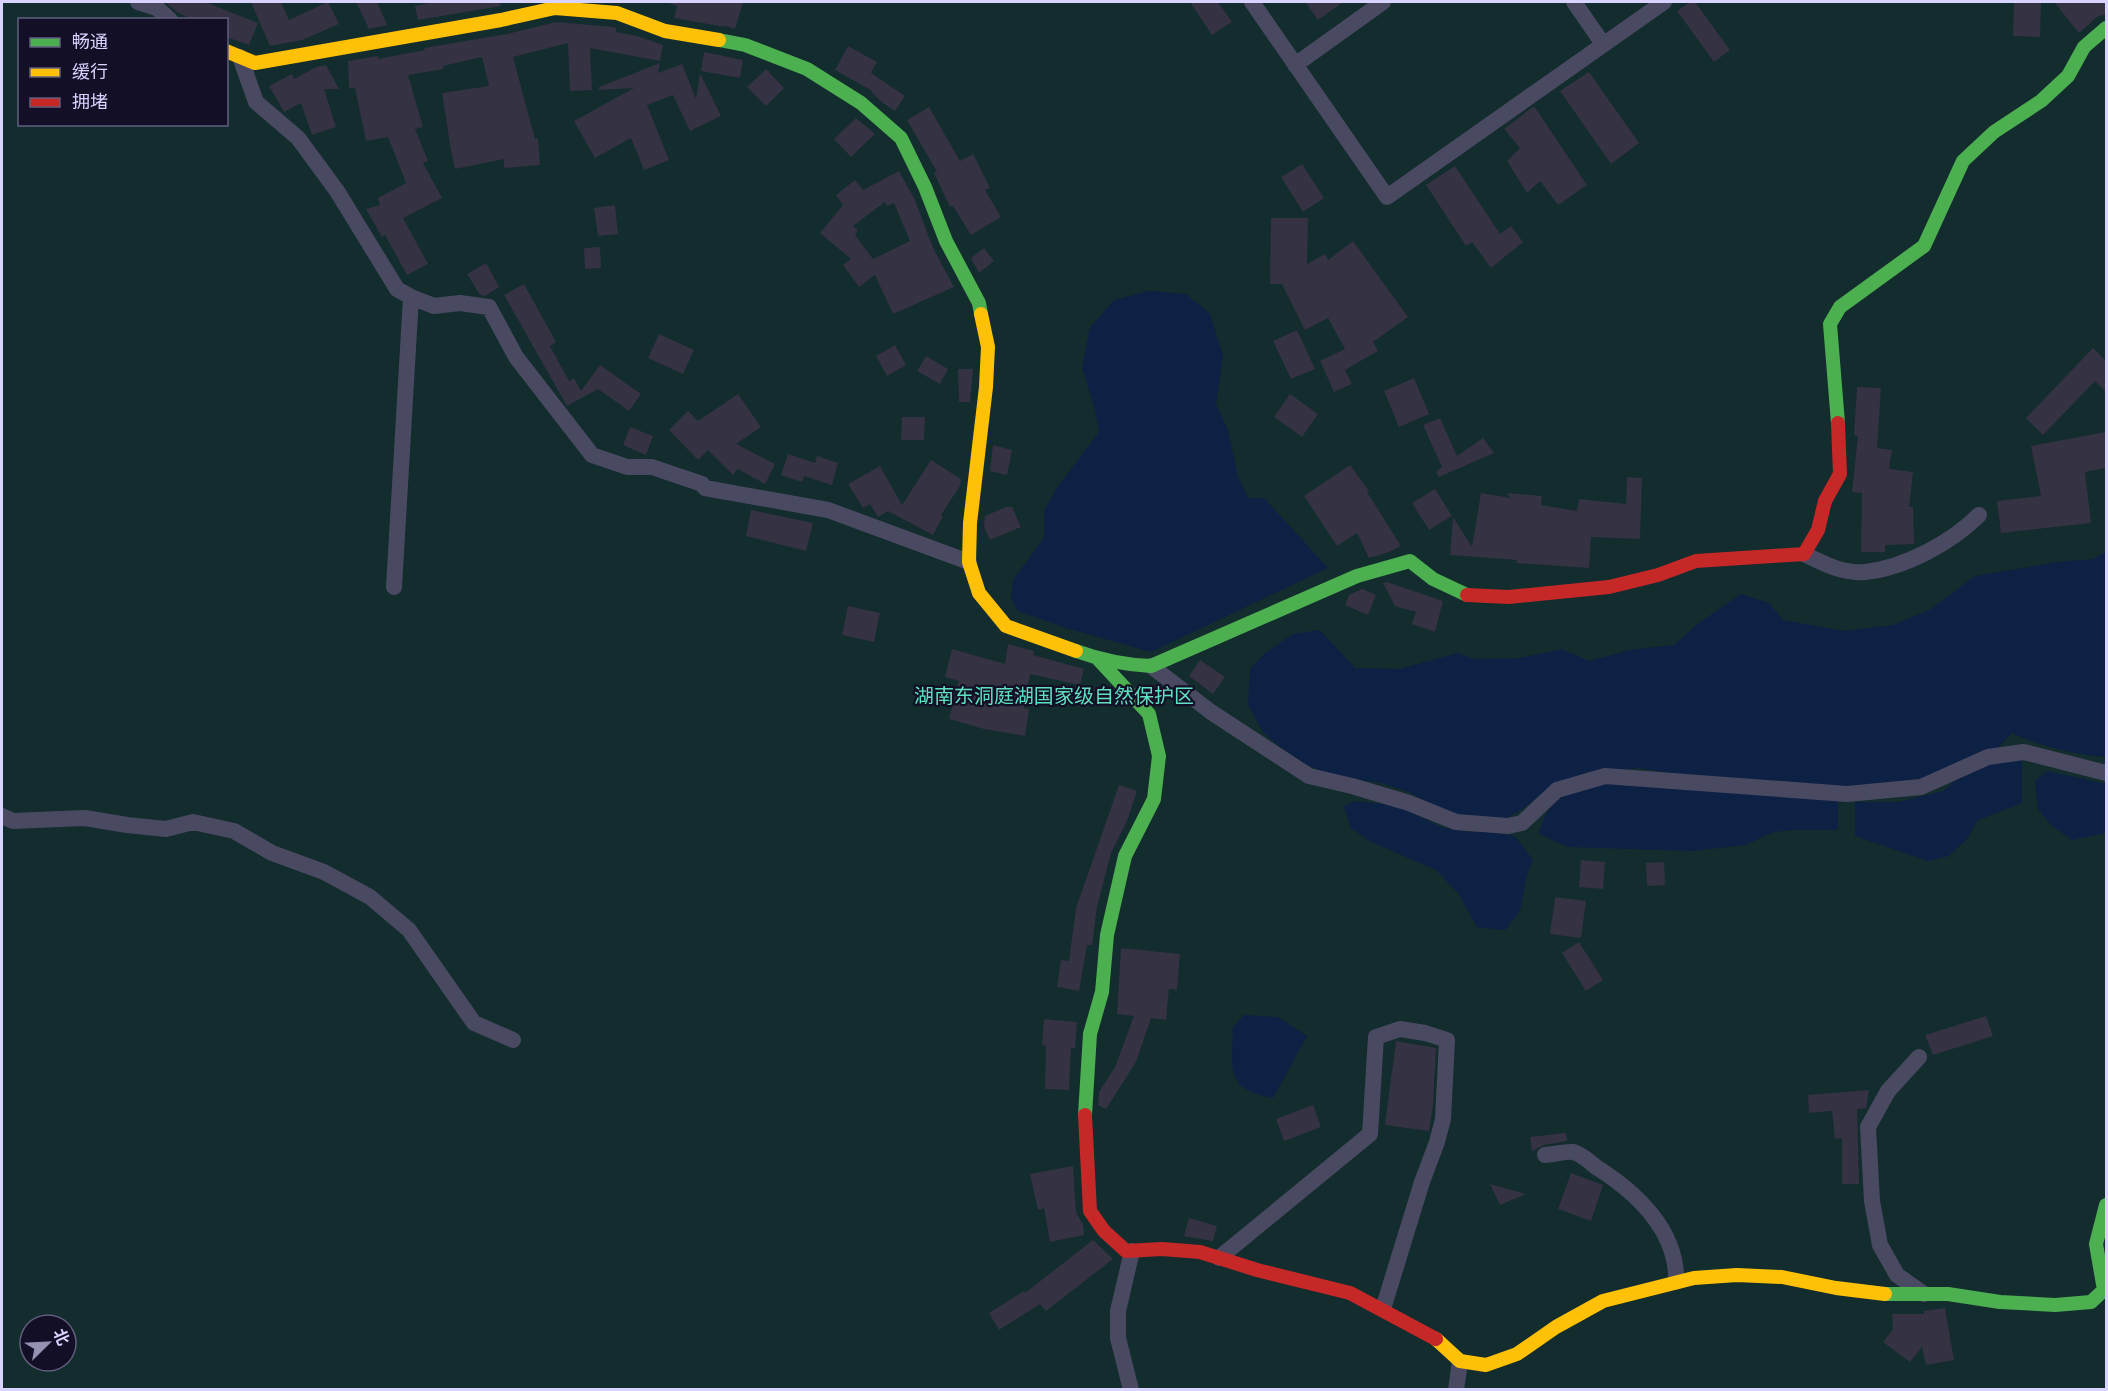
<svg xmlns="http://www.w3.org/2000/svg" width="2108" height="1391" font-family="Manrope,'Noto Sans SC',sans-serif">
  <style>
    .green { fill: #132c2d; fill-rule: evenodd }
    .water { fill: #0d2144 }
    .building { fill: #343243; fill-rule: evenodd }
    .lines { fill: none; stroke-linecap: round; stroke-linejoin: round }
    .street { stroke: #4a4962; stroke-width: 16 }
    .fast { stroke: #4caf50; stroke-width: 14 }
    .slow { stroke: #ffc107; stroke-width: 14 }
    .jam { stroke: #c62828; stroke-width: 14 }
    .labels { text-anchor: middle; stroke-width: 4.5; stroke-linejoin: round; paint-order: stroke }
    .park-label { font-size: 20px; fill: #5fe0c0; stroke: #130f26 }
  </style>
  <rect width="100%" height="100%" fill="#161421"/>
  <!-- green -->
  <path class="green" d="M2,2H2106V1389L2,1390ZM20,20H226V124H20ZM30,1325H66V1361H30Z"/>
  <!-- water -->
  <path class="water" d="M1149,291L1186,294L1210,314L1223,356L1216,404L1228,430L1238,477L1248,498H1264L1328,568L1151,652L1066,628L1018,611L1011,599L1013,580L1044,538V510L1059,485L1099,432L1095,410L1082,367L1090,328L1114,300Z
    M2106,552V757C2073,754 2043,747 2012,733L1997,749L1924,778L1843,788L1783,781L1676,774L1639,768L1596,773L1554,785L1521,810L1505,819L1455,818L1409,792L1381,783L1335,777L1305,764L1279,746L1263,732L1248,705L1250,669L1264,654L1293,634L1320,630L1355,668L1399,669L1458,653L1473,659L1520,658L1562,649L1589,661L1630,650L1674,645L1699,623L1741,594L1769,603L1783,620L1844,631L1894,625L1931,609L1975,576L2059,562L2093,559Z
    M1996,759H2022V803L1978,820L1967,839L1949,856L1928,861L1855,836V802H1899L1943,791L1969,769Z
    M2047,771L2106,784V833L2072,840L2051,825L2038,809L2035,781Z
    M1607,782L1838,798V830H1794L1774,832L1745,845L1693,851L1568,847L1539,834C1549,792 1571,793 1607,782Z
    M1356,801L1399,806L1441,827L1468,832H1492L1515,836L1533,860L1527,875L1520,911L1505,930L1477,927L1458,893L1436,870L1369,841L1350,827L1344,806Z
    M1244,1015L1278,1017L1307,1036L1273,1098C1224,1089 1232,1069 1233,1027Z"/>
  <!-- building -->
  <path class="building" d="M165,2H205L258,23L249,45L226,37V20H193L177,12Z
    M251,2H281L289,20L328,2L339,24L302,40L270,46Z
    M356,2H377L387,25L369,29Z
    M435,2H500L501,6L418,20L415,6Z
    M666,2H743L735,29L723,25L725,27L674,18L677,6Z
    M1190,2H1218L1232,22L1212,35Z
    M1305,2H1343L1318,20Z
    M1690,2H1695L1730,50L1714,62L1677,11Z
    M2014,2H2041L2040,37L2013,36Z
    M2054,2H2106V14L2097,17L2079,33Z
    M556,22L614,27L616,28V32L637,36L663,45L660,61L590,48L592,90L570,91L568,43L513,57L535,139L538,138L540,165L504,168V159L455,169L451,151L442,93L489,86L482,57L443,66L444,69L408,75L423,127L415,129L428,161L423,163L442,198L403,218L428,264L407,275L385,235L382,237L366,209L380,205L378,198L406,183L388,137L366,141L355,88H349L348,61L378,56V59L425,50L424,48L507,34Z
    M848,46L877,62L871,73L905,96L895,111L883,103L872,93V91L835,70Z
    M704,52L743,60L740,78L701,71Z
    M660,63L658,73L682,64L696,99L700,73L721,116L690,131L673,95L647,105L669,160L644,170L631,138L595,158L574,121L634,88L599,90V87Z
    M326,65L339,89H324L336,127L312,135L301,103L284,112L269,86L292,74L294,79L316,67Z
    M766,69L784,88L766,106L747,87Z
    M1589,72L1639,143L1611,164L1560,91Z
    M1534,106L1587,185L1558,205L1540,181L1527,193L1507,161L1520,148L1504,129Z
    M929,107L960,161L973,154L990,188L985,190L1001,217L971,235L953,206L950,207L934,173L937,172L907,120Z
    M856,118L875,134L851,157L834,139Z
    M1302,164L1324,198L1303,212L1281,177Z
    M1455,166L1500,234L1511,226L1523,242L1491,268L1472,242L1466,246L1426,185Z
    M899,171L915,200L933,248L954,287L893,314L875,275L859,287L843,265L851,259L820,233L843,205L836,195L855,180L863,190ZM885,202L887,206L894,203L910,241L873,259L855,235L858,230L853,226Z
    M615,205L618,234L598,236L594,208Z
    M1271,218H1308L1307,264L1325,254L1328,260L1353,241L1408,317L1373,342L1378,351L1345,370L1352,384L1334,392L1320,361L1345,349L1328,318L1305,330L1282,284H1270Z
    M600,247L601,268L585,269L584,248Z
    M984,248L994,261L979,273L971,258Z
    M486,263L499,287L485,296L480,295L467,274Z
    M524,284L556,342L550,346L569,381L574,378L581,391L600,365L641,394L629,411L598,389L567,406L504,295Z
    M1297,330L1315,369L1291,379L1273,341Z
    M659,334L694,350L683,374L648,358Z
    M895,345L906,365L887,376L876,356Z
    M2093,348L2106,361V392L2095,381L2043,435L2026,418Z
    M926,356L948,369L940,384L917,371Z
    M958,369H973L970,402H959Z
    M1414,378L1429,414L1399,427L1384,391Z
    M1857,387L1881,388L1877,448L1892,450L1889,469L1913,472L1909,507H1913L1914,544L1885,545V552H1861L1862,493L1852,492L1858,436L1854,435Z
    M738,394L761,427L736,444L775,464L765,484L738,469L733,475L708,450L698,460L669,430L688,411L698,421Z
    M1290,394L1318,414L1302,437L1274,417Z
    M902,417H925L924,440H901Z
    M1440,418L1457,456L1483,438L1494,453L1439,477L1436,472L1442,467L1423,425Z
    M630,427L653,436L646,455L623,445Z
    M2106,432V468L2085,472L2091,523L2001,533L1997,501L2041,496L2031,446Z
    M993,445L1012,450L1007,475L990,471Z
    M788,454L815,463L817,456L838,463L832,485L804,476L802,482L781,475Z
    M931,460L961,479L960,486L941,515L943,516L933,535L888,511L878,517L870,504L863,508L848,484L880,466L902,505Z
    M1350,465L1369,491L1367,492L1401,546L1389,552L1369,558L1357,533L1337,546L1304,496Z
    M1627,477L1642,478L1640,539L1591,537L1589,568L1516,563L1517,560L1450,555L1453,517L1472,547L1481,493L1511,498L1507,493L1542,496L1541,505L1577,511L1579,499L1626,504Z
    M1435,489L1452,516L1429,530L1412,503Z
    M1006,507H1012L1021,527L990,540L984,527L985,516Z
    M751,510L813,523L806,551L746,536Z
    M1387,582L1443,601L1435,632L1412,624L1416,612L1395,606L1383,583Z
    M1362,589L1376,595L1368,615L1345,605L1349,595Z
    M848,606L880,613L874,642L842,635Z
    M1008,644L1034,651L1033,655L1084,669L1080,685L1030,674L1024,708L1029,709L1025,736L984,729L949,719L959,681L945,677L952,649L1005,664Z
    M1200,660L1225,677L1213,694L1189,676Z
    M1119,785L1137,791L1127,821L1111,853L1097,907L1092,945H1087L1079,991L1057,987L1061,960L1069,961L1076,908Z
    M1581,860L1605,862L1603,889L1579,887Z
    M1664,862L1665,885L1647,886L1646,863Z
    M1555,897L1586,901L1581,938L1550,934Z
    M1579,942L1603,980L1586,991L1562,953Z
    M1121,948L1180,954L1177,990L1169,989L1166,1020L1151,1018L1136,1062L1106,1109L1098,1105L1099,1092L1115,1067L1134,1016L1117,1014Z
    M1986,1016L1993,1036L1933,1055L1925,1035Z
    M1044,1019L1077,1022L1075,1048H1071L1069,1090L1045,1089L1046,1046L1042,1045Z
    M1396,1041L1436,1048L1433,1105L1429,1131L1385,1125Z
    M1869,1090L1866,1108L1857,1109L1859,1184H1842V1138L1835,1139L1832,1111L1809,1113L1808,1095Z
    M1313,1105L1321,1127L1284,1141L1276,1119Z
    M1566,1133L1567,1141L1544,1145L1532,1151L1530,1137Z
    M1073,1166L1076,1212L1083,1225L1084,1235L1050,1242L1044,1208L1038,1210L1030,1174Z
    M1571,1173L1603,1185L1591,1221L1558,1209Z
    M1490,1184L1526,1194L1500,1205Z
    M1189,1218L1217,1226L1213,1241L1184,1236Z
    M1093,1240L1113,1259L1046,1311L1040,1304L999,1330L989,1313L1024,1291L1025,1293Z
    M1945,1308L1954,1360L1926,1365L1922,1347L1910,1362L1883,1342L1893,1329L1892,1314H1924V1311Z"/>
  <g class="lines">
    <!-- street -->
    <path class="street" d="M138,2L157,8L170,20
      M1252,2L1387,197L1664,2
      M1574,2L1603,44
      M240,57L256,102L298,138L337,191L397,289L411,297L434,306L460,303L489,307L516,357L592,455L627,467H652L702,484L705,488L828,510L969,562
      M1295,65L1383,2
      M1804,554C1822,563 1843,574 1865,572C1904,568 1951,543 1979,515
      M394,587L411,297
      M1151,666L1211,712L1309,776L1352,786L1409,803L1456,822L1508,826L1522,823L1557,790L1605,776L1847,794L1921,787L1988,757L2024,752L2106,773
      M2,816L13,821L85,818L127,825L166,829L193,822L234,831L272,853L324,872L370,897L409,930L474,1023L513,1040
      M1919,1057L1888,1091L1868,1127L1872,1201L1880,1245L1897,1275L1924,1294
      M1545,1155C1553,1155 1565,1151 1573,1152C1580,1153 1590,1162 1596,1167C1636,1192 1678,1231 1676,1282
      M1219,1258L1370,1134L1376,1037L1400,1029L1425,1033L1447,1040L1443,1119L1437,1142L1422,1182L1383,1309
      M1131,1390L1118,1338V1311L1132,1251
      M1456,1390L1460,1361"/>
    <!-- fast -->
    <path class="fast" d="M719,40L745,45L807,69L861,103L901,138L925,187L946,241L979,303L981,314
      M1838,423L1830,324L1840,307L1924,246L1963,161L1994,132L2041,101L2068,76L2084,47L2106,28
      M1076,651C1101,660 1125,665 1151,666L1357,576L1410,561L1433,579L1467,595
      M1085,1115L1090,1034L1102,992L1107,935L1125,856L1154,799L1159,756L1149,714L1098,659
      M1885,1294H1948L2000,1302L2055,1305L2091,1302L2104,1290L2096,1244L2106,1205"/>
    <!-- slow -->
    <path class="slow" d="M226,51L255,63L501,20L555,8L617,13L665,31L719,40
      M981,314L988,347L986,387L970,523L969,562L979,593L1006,626L1076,651
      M1436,1339L1460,1361L1486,1365L1517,1354L1556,1327L1603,1301L1694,1278L1737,1275L1782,1277L1836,1288L1885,1294"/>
    <!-- jam -->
    <path class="jam" d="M1467,595L1508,597L1609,587L1658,575L1696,561L1804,554L1818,530L1825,501L1840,474L1838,423
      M1085,1115L1090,1211L1104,1231L1126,1251L1162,1249L1200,1252L1257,1270L1350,1293L1436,1339"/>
  </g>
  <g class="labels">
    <!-- park labels -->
    <g class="park-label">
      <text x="1054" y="703">湖南东洞庭湖国家级自然保护区</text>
    </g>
  </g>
  <!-- border -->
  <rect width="2108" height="1391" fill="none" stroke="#d9d4ff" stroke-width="6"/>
  <!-- legend -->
  <rect x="18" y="18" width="210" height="108" fill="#130f26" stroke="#625e7d" stroke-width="1.5"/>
  <rect x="30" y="38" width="30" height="9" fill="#4caf50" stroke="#625e7d" stroke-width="1.5"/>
  <text x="72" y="48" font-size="18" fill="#d9d4ff">畅通</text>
  <rect x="30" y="68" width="30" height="9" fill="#ffc107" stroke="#625e7d" stroke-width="1.5"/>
  <text x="72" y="78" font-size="18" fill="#d9d4ff">缓行</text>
  <rect x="30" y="98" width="30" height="9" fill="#c62828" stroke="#625e7d" stroke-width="1.5"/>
  <text x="72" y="108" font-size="18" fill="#d9d4ff">拥堵</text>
  <!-- north arrow -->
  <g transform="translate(48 1343) rotate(66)"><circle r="28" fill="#130f26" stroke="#625e7d" stroke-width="1.5"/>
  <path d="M0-4.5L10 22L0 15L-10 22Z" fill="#9591b1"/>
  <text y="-9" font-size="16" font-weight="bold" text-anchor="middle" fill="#d9d4ff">北</text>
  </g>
</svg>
